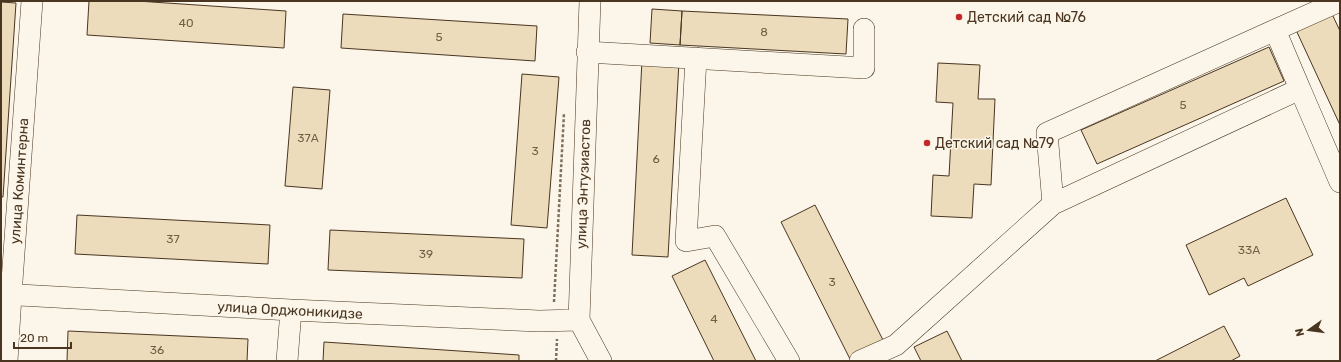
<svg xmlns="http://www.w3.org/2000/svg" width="1341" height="362" font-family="Rubik,sans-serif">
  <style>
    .building { fill: #ecdcbc; stroke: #4a3520 }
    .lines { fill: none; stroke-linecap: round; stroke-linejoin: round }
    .minor-casing { stroke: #4a3520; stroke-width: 22 }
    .path { stroke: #7f6f5c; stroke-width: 2.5; stroke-dasharray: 3 2; stroke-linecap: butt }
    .minor { stroke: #fbf6e9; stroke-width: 21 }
    .poi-dot { fill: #c62828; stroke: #fbf6e9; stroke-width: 1.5 }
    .labels { text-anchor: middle; stroke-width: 3; stroke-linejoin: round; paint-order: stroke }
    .number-label { font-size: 12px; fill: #725f47 }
    .poi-label { font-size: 14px; fill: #4a3520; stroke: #fbf6e9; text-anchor: start }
    .street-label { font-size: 14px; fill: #4a3520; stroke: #fbf6e9 }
  </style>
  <rect width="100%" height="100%" fill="#fbf6e9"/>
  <!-- building -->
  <path class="building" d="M89,1H137L286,11L284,48L87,35Z
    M1,2L16,3L3,197H1Z
    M652,9L682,11L680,45L650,43Z
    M682,11L848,19L846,54L680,45Z
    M343,14L537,26L535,61L341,48Z
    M1332,14L1340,31V125L1296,30Z
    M1269,47L1284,81L1097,164L1081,130Z
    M642,60L679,62L668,257L632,255Z
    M938,63L980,65L978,99H995L991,185L974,184L972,218L931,216L933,175L949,176L953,103L936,102Z
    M522,74L559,77L547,228L511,225Z
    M293,87L330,90L322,189L285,186Z
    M1286,198L1313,255L1248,286L1244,278L1209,295L1186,245Z
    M815,205L884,342L850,359L781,222Z
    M77,215L270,225L268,264L75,254Z
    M330,230L524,239L522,278L328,270Z
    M705,260L756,361H714L672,276Z
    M1224,326L1240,356L1231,361H1155Z
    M68,331L248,339L247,361H67Z
    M947,331L962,361H921L914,347Z
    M324,342L519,355V361H323Z"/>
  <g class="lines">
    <!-- minor casing -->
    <g class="minor-casing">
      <path id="minor" d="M590,1L579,320L601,361
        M587,52L864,68V29
        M696,58L686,241L715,236L789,361
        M1300,89L1340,182
        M1053,204L1047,133L1275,30
        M1,294L291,310L539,321L579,320
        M7,361L11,295L32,1
        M287,361L291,310
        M860,361L896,345L1053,204L1300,89L1275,30L1340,1"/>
    </g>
    <!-- path -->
    <path class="path" d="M554,302L564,113
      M556,361L557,339"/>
    <!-- minor -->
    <use href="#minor" class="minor"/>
  </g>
  <!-- markers -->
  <g class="poi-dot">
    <circle cx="959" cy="17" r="4"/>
    <circle cx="927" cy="143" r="4"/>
  </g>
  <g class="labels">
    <!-- number labels -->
    <g class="number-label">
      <text x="186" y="27">40</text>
      <text x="764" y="36">8</text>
      <text x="439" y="41">5</text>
      <text x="1183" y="109">5</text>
      <text x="308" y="142">37А</text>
      <text x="535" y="155">3</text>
      <text x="656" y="163">6</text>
      <text x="173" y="243">37</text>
      <text x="1249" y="254">33А</text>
      <text x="426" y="258">39</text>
      <text x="832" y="286">3</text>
      <text x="714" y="323">4</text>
      <text x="157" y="354">36</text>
    </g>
    <!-- poi labels -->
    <g class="poi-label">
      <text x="967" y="22">Детский сад №76</text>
      <text x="935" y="148">Детский сад №79</text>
    </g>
    <!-- street labels -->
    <g class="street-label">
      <text transform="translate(19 181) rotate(-86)" y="5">улица Коминтерна</text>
      <text transform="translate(583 184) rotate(-88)" y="5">улица Энтузиастов</text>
      <text transform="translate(290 310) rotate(3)" y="5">улица Орджоникидзе</text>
    </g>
  </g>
  <!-- border -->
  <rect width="1341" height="362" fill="none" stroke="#4a3520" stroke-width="4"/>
  <!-- north arrow -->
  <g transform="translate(1309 330) rotate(256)" stroke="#fbf6e9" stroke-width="3" paint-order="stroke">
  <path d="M0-3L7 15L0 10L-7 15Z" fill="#4a3520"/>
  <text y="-6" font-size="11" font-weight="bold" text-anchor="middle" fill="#4a3520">N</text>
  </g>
  <!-- scale -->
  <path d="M14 342v6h57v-6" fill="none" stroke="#4a3520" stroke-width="2"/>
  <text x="20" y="342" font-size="12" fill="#4a3520" stroke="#fbf6e9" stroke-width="3" paint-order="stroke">20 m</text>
</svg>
